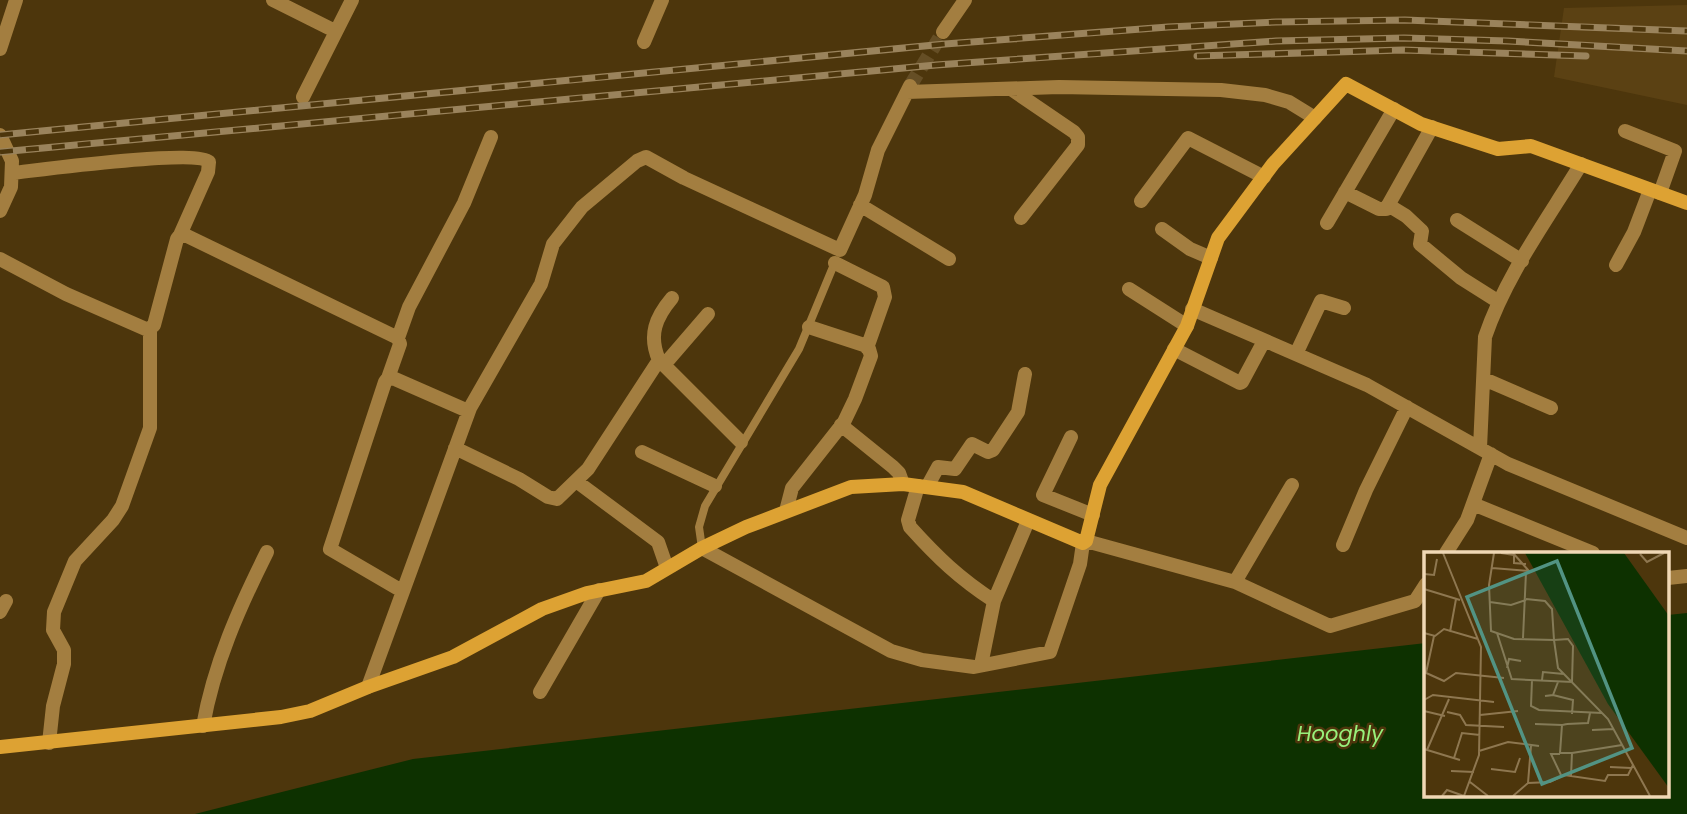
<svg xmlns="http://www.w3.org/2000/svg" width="1687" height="814" font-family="Poppins,sans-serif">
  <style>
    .built { fill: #5b4113 }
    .water { fill: #0d3100 }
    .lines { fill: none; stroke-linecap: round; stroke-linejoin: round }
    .street-tunnel { stroke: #654e25; stroke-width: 14; stroke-dasharray: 14 7; stroke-linecap: butt }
    .lane { stroke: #a37e40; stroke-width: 8 }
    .street { stroke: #a37e40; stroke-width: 14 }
    .secondary { stroke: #dda233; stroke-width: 14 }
    .rail-casing { stroke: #9a835c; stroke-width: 7 }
    .rail { stroke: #4d360c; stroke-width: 4.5; stroke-dasharray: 13; stroke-linecap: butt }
    .labels { text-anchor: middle; stroke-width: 5; stroke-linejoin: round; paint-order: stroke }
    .water-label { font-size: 21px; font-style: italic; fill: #98f07b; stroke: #4d360c }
    .inset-road { fill: none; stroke: #8e7750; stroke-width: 2 }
    .view { fill: #529383; fill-opacity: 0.15; stroke: #529383; stroke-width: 3.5 }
    .inset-edge { fill: none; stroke: #f0d8b5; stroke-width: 3.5 }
  </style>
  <rect width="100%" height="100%" fill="#4d360c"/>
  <!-- built -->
  <path class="built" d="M1687,5V105L1554,77L1564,8Z"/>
  <!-- water -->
  <path class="water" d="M1687,613V814H195L413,759L1426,643V795H1668V615Z"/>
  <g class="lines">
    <!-- street-tunnel -->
    <path class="street-tunnel" d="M910,86L943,32"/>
    <!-- lane -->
    <path class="lane" d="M702,548L699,527L705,506L799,349L835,262"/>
    <!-- street -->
    <path class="street" d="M273,0L335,31
      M943,32L965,0
      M644,42L662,0
      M0,49L16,0
      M1011,89L1074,132L1078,137V145L1021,218
      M907,92L1059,87L1221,90L1265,95L1289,102L1315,118
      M303,97L352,0
      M1625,131L1675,151L1660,193
      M0,135L12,161L11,187L0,211
      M12,173C40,170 195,149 209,162L208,172L180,235
      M1345,192L1379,209H1386L1432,127
      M1141,201L1188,138L1264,177
      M860,205L949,259
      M1388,205L1406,216L1422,231L1420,244L1461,278L1499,302
      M1457,220L1522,261
      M1327,223L1394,109
      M1162,229L1190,249L1211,258
      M0,259L66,294L148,330L154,325L177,239L180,235L187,236L398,338L400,344L388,378
      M835,263L883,287L885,297L867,348
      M1616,265L1634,232L1650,190
      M1129,289L1187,326
      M672,298C656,317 648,335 659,360L741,442
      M1192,309L1367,385L1508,464L1687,538
      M398,338L409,307L464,203L491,137
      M1174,349L1240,383L1242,382L1264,341
      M1296,354L1321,301L1344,308
      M664,365L708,314
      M1484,379L1551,408
      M841,425L893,467L899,473L903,484
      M1071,437L1043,495L1093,515
      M455,448L519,479L548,497L557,499L588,469L659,360
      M1480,448L1485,337C1506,275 1547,220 1581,164
      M642,452L715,486
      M576,481L658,542L667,568
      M918,486L908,520L910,527C938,558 959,578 994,601
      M927,487L938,467L955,469L972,444L988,452L993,450L1018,412L1025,374
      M1473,504L1593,553
      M786,511L792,488L844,422L855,399L871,356L869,349L864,345L809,327
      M1086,541L1235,582L1330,626L1415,601L1426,584
      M1343,545L1366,490L1407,407
      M702,548L891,651L922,660L974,667L1050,652L1080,564L1083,543
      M1446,553L1467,520L1491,454
      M1668,578L1687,576
      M1235,582L1292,485
      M402,591L330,549L385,382L388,378L395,379L468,411
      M0,612L6,601
      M981,665L994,601L1028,521
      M368,687L470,408L541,284L553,244L582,207L637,161L646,157L684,178L840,250L865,195L878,150L910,86
      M540,692L599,590
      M203,726C214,664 239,608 267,552
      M49,743L53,706L64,664V650L53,630L54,612L75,561L113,520L122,506L150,428V329"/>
    <!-- secondary -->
    <path class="secondary" d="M0,747L281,717L310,711L368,687L453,657L542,609L587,593L646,581L702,548L746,527L851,487L903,484L963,492L1083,543L1086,541L1100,485L1187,326L1218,238L1273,164L1346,84L1421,124L1498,149L1531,146L1687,203"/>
    <!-- rail casing -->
    <g class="rail-casing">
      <path id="rail" d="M1197,56L1403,50L1586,56
        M0,135L945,44L1168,27L1276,22L1405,20L1687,31
        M0,152L936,65L1276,41L1404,38L1508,41L1687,51"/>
    </g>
    <!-- rail -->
    <use href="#rail" class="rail"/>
  </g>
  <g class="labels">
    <!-- water labels -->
    <g class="water-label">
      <text x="1340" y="741">Hooghly</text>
    </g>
  </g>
  <!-- overview -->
  <g transform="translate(1424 552)">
    <rect width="245" height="245" fill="#4d360c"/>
    <path d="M101,1H200L245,64V236L184,152Z" fill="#0d3100"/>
    <path class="inset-road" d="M19,1L57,95L55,203L40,244M70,1L65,33L67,79L90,87L130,88L134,116L184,167L226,244M77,1L90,3V11L102,12M216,2L223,10L240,1M68,16L105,19L89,1M0,22L10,23L13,7M0,37L36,48M102,47L121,49L128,57L130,88M66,50L87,53L102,48M26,80L32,47M0,81L11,84L20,77L54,87M73,81L88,128M99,86L102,20M83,116L85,107L97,109M0,120L20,129L32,121L80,126M2,121L10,84M87,127L148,130L149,94L144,87L130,88M108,128L107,154L115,158L178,161M118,128L119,120L140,122M129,143L149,148L148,162M121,144L129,143L134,130M0,148L9,143L70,150M0,159L21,164M23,160L36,163L42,173L80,175M56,163L94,159M111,172L138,173M143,172L138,173L136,201H148L147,224M143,172L164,171L166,161M168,178L190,177M0,197L36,208M3,198L25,147M55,199L84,190L115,194M148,201L198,193M136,202H127L137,223M30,206L38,181L56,183M186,215L207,216M67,217L91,220L96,206M27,219L50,220M46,230L64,244M104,231L107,194M18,244L23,238L40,244M89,244L104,231L126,230L140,223L181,229L184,223H204L209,213"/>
    <path class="view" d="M133,9L208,196L118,232L43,45Z"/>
    <rect width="245" height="245" class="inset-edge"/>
  </g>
</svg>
